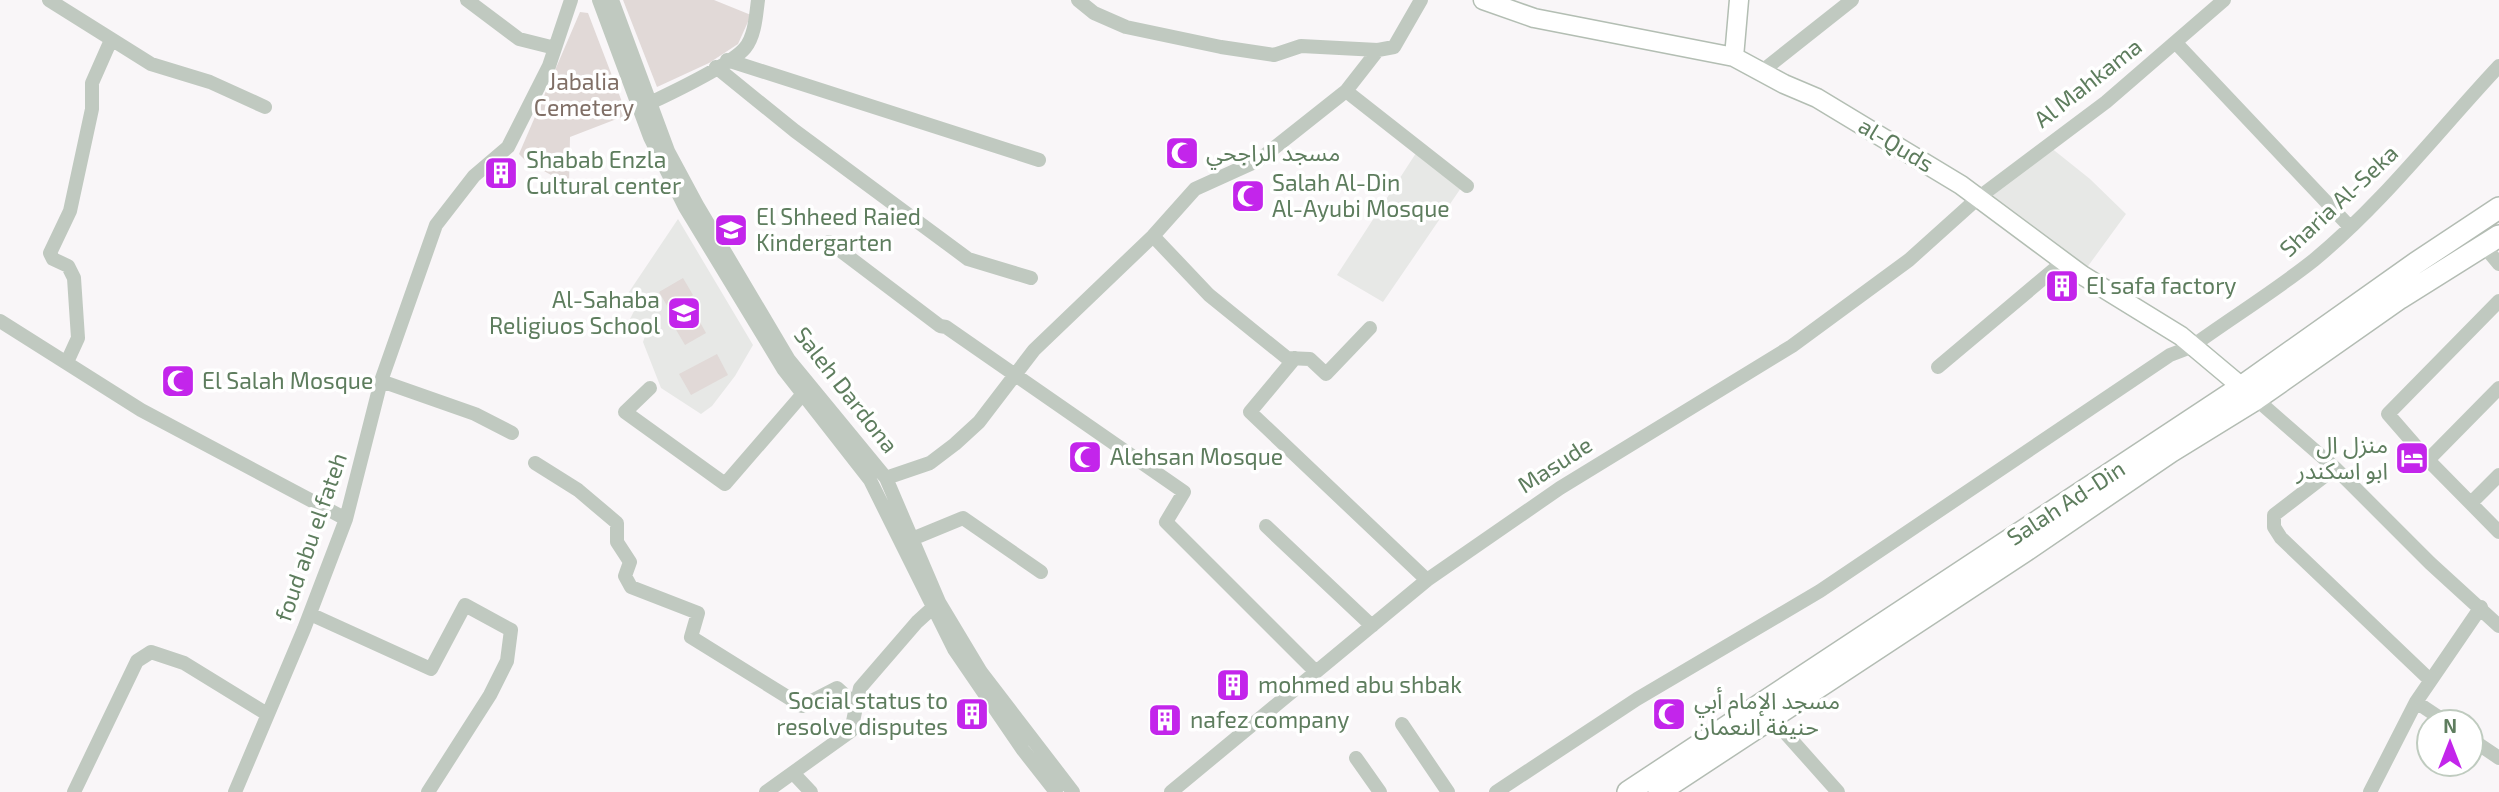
<svg xmlns="http://www.w3.org/2000/svg" width="2499" height="792" font-family="'Exo 2','Noto Sans Arabic',sans-serif">
  <style>
    .built { fill: #e7e8e6 }
    .green { fill: #e1d9d7 }
    .lines { fill: none; stroke-linecap: round; stroke-linejoin: round }
    .major-casing { stroke: #b3beb3; stroke-width: 21 }
    .highway-casing { stroke: #b3bcb3; stroke-width: 24 }
    .minor { stroke: #c0c9c0; stroke-width: 14 }
    .major { stroke: #fff; stroke-width: 18 }
    .highway { stroke: #fff; stroke-width: 21 }
    .labels { text-anchor: middle; stroke-width: 7; stroke-linejoin: round; paint-order: stroke }
    .park-label { font-size: 23px; fill: #806f66; stroke: #fff }
    .street-label { font-size: 23px; fill: #5e7d5e; stroke: #fff }
    .poi-label { font-size: 23px; fill: #5e7d5e; stroke: #fff; text-anchor: start }
  </style>
  <rect width="100%" height="100%" fill="#f9f6f8"/>
  <!-- built -->
  <path class="built" d="M2045,143L2090,179L2126,214L2083,273L1984,200Z
    M1418,150L1463,185L1383,302L1337,275Z
    M678,219L753,345L735,376L712,406L701,414L661,388L643,342L646,333L630,319L636,307L625,298Z"/>
  <!-- green -->
  <path class="green" d="M623,0H714L751,15L738,44L709,63L657,87Z
    M580,12L588,13L627,115L570,137L569,185L526,161L519,154Z
    M683,278L693,295L669,309L659,292Z
    M696,315L706,333L685,345L675,328Z
    M717,354L728,375L691,395L679,374Z"/>
  <g class="lines">
    <!-- major casing -->
    <g class="major-casing">
      <path id="major" d="M1483,0L1534,18L1734,57L1784,84L1817,98L1961,185L2082,275L2181,336L2249,393
        M1734,57L1739,0"/>
    </g>
    <!-- highway casing -->
    <g class="highway-casing">
      <path id="highway" d="M1628,792L2241,387L2416,263L2499,208
        M1659,792L2025,551L2170,452L2256,399L2400,298L2499,236"/>
    </g>
    <!-- minor -->
    <path class="minor" d="M49,0L151,64L210,82L265,107
      M467,0L519,39L555,48
      M599,0L650,137L685,207L784,370L870,480L954,649L1023,750L1056,792
      M612,0L668,151L697,205L789,360L886,478L939,602L981,672L1073,792
      M1078,0L1094,13L1126,27L1221,47L1274,55L1301,46L1378,50
      M2176,43L2349,226
      M727,60L1039,160
      M716,67L795,131L968,259L1031,278
      M1761,72L1852,0
      M1346,91L1467,186
      M650,103C671,93 731,65 745,48C755,36 756,15 758,0
      M1153,236L1209,295L1287,358L1310,359L1326,374L1370,328
      M829,242L940,326L946,327L1184,492L1166,522L1316,672
      M2484,246L2499,264
      M2499,301L2388,414L2428,460L2499,532
      M0,321L141,410L346,519
      M1295,358L1250,412L1427,580
      M67,362L78,338L74,278L68,266L53,259L50,253L70,211L92,109V83L111,40
      M1938,367L2064,261
      M381,381L475,414L512,433
      M650,388L625,412L725,484L808,388
      M2256,399L2335,468L2430,563L2499,626
      M2428,460L2499,388
      M535,463L578,490L617,523V542L630,562L625,576L631,587L698,613L691,637L802,706L837,688L857,706
      M2335,468L2274,515V527L2281,538L2430,680
      M886,478L930,463L955,444L979,422L1034,350L1153,236L1195,189L1259,160L1346,91L1378,50L1394,47L1421,0
      M2471,503L2499,475
      M1266,526L1372,626
      M912,539L963,518L1041,572
      M310,614L431,669L465,605L511,630L507,661L490,695L428,792
      M2416,702L2446,722
      M1773,719L1838,792
      M1402,724L1448,792
      M2471,739L2499,758
      M1356,758L1380,792
      M794,774L811,792
      M74,792L137,661L151,652L184,663L267,714
      M235,792L304,629L346,519L381,381L436,225L474,176L508,147L549,66L571,0
      M766,792L851,731L860,688L917,622L938,603
      M1171,792L1427,580L1560,488L1792,346L1909,260L1978,198L2106,102L2224,0
      M1496,792L1637,699L1820,591L2170,355L2191,347C2231,318 2275,291 2314,260C2383,203 2438,131 2499,66
      M2370,792L2416,702L2481,607"/>
    <!-- major -->
    <use href="#major" class="major"/>
    <!-- highway -->
    <use href="#highway" class="highway"/>
  </g>
  <!-- icons -->
  <defs>
    <g id="mosque-square" transform="scale(1.75)"><rect x="-9" y="-9" width="18" height="18" rx="4" fill="#c325eb" stroke="#fff"/><path d="M3.5-4.9A6 6 0 1 0 3.5 4.9A5 5 0 1 1 3.5-4.9Z" fill="#fff"/></g>
    <g id="building-square" transform="scale(1.75)"><rect x="-9" y="-9" width="18" height="18" rx="4" fill="#c325eb" stroke="#fff"/><path d="M-4-6H4V6H1V3H-1V6H-4ZM-2.5-4.3h1.7v1.8h-1.7ZM.8-4.3h1.7v1.8H.8ZM-2.5-1h1.7V.8h-1.7ZM.8-1h1.7V.8H.8Z" fill="#fff"/></g>
    <g id="school-square" transform="scale(1.75)"><rect x="-9" y="-9" width="18" height="18" rx="4" fill="#c325eb" stroke="#fff"/><path d="M0-5L7-2L0 1L-7-2ZM-4 1L0 2.5L4 1V4Q0 6-4 4Z" fill="#fff"/></g>
    <g id="hotel-square" transform="scale(1.75)"><rect x="-9" y="-9" width="18" height="18" rx="4" fill="#c325eb" stroke="#fff"/><path d="M-6-4.5h1.5V1H6V5H4.5V3h-9V5H-6ZM-4 0a1.8 1.8 0 1 1 3.6 0ZM.5 0V-2.5h3Q6-2.5 6 0Z" fill="#fff"/></g>
  </defs>
  <g fill-rule="evenodd">
    <use href="#mosque-square" x="1182" y="153"/>
    <use href="#building-square" x="501" y="173"/>
    <use href="#mosque-square" x="1248" y="196"/>
    <use href="#school-square" x="731" y="230"/>
    <use href="#building-square" x="2062" y="286"/>
    <use href="#school-square" x="684" y="313"/>
    <use href="#mosque-square" x="178" y="381"/>
    <use href="#mosque-square" x="1085" y="457"/>
    <use href="#hotel-square" x="2412" y="458"/>
    <use href="#building-square" x="1233" y="685"/>
    <use href="#building-square" x="972" y="714"/>
    <use href="#mosque-square" x="1669" y="714"/>
    <use href="#building-square" x="1165" y="720"/>
  </g>
  <g class="labels">
    <!-- park labels -->
    <g class="park-label">
      <text x="584" y="90">Jabalia<tspan x="584" dy="26">Cemetery</tspan></text>
    </g>
    <!-- street labels -->
    <g class="street-label">
      <text transform="translate(2088 83) rotate(-38)" y="8">Al Mahkama</text>
      <text transform="translate(1896 145) rotate(31)" y="8">al-Quds</text>
      <text transform="translate(2339 201) rotate(-43)" y="8">Sharia Al-Seka</text>
      <text transform="translate(846 390) rotate(52)" y="8">Saleh Dardona</text>
      <text transform="translate(1555 465) rotate(-33)" y="8">Masude</text>
      <text transform="translate(2066 503) rotate(-33)" y="8">Salah Ad-Din</text>
      <text transform="translate(311 537) rotate(-71)" y="8">foud abu el fateh</text>
    </g>
    <!-- poi labels -->
    <g class="poi-label">
      <text x="1206" y="161">مسجد الراجحي</text>
      <text x="526" y="168">Shabab Enzla<tspan x="526" dy="26">Cultural center</tspan></text>
      <text x="1272" y="191">Salah Al-Din<tspan x="1272" dy="26">Al-Ayubi Mosque</tspan></text>
      <text x="756" y="225">El Shheed Raied<tspan x="756" dy="26">Kindergarten</tspan></text>
      <text x="2086" y="294">El safa factory</text>
      <text x="660" y="308" text-anchor="end">Al-Sahaba<tspan x="660" dy="26">Religiuos School</tspan></text>
      <text x="202" y="389">El Salah Mosque</text>
      <text x="2388" y="453" text-anchor="end">منزل ال<tspan x="2388" dy="26">ابو اسكندر</tspan></text>
      <text x="1110" y="465">Alehsan Mosque</text>
      <text x="1258" y="693">mohmed abu shbak</text>
      <text x="948" y="709" text-anchor="end">Social status to<tspan x="948" dy="26">resolve disputes</tspan></text>
      <text x="1694" y="709">مسجد الإمام أبي<tspan x="1694" dy="26">حنيفة النعمان</tspan></text>
      <text x="1190" y="728">nafez company</text>
    </g>
  </g>
  <!-- north arrow -->
  <g transform="translate(2450 743)"><circle r="33" fill="#ffffff" stroke="#bfcbbf" stroke-width="2"/>
  <path d="M0-5L12 26L0 18L-12 26Z" fill="#c325eb"/>
  <text y="-10" font-size="19" font-weight="bold" text-anchor="middle" fill="#5e7d5e">N</text>
  </g>
</svg>
